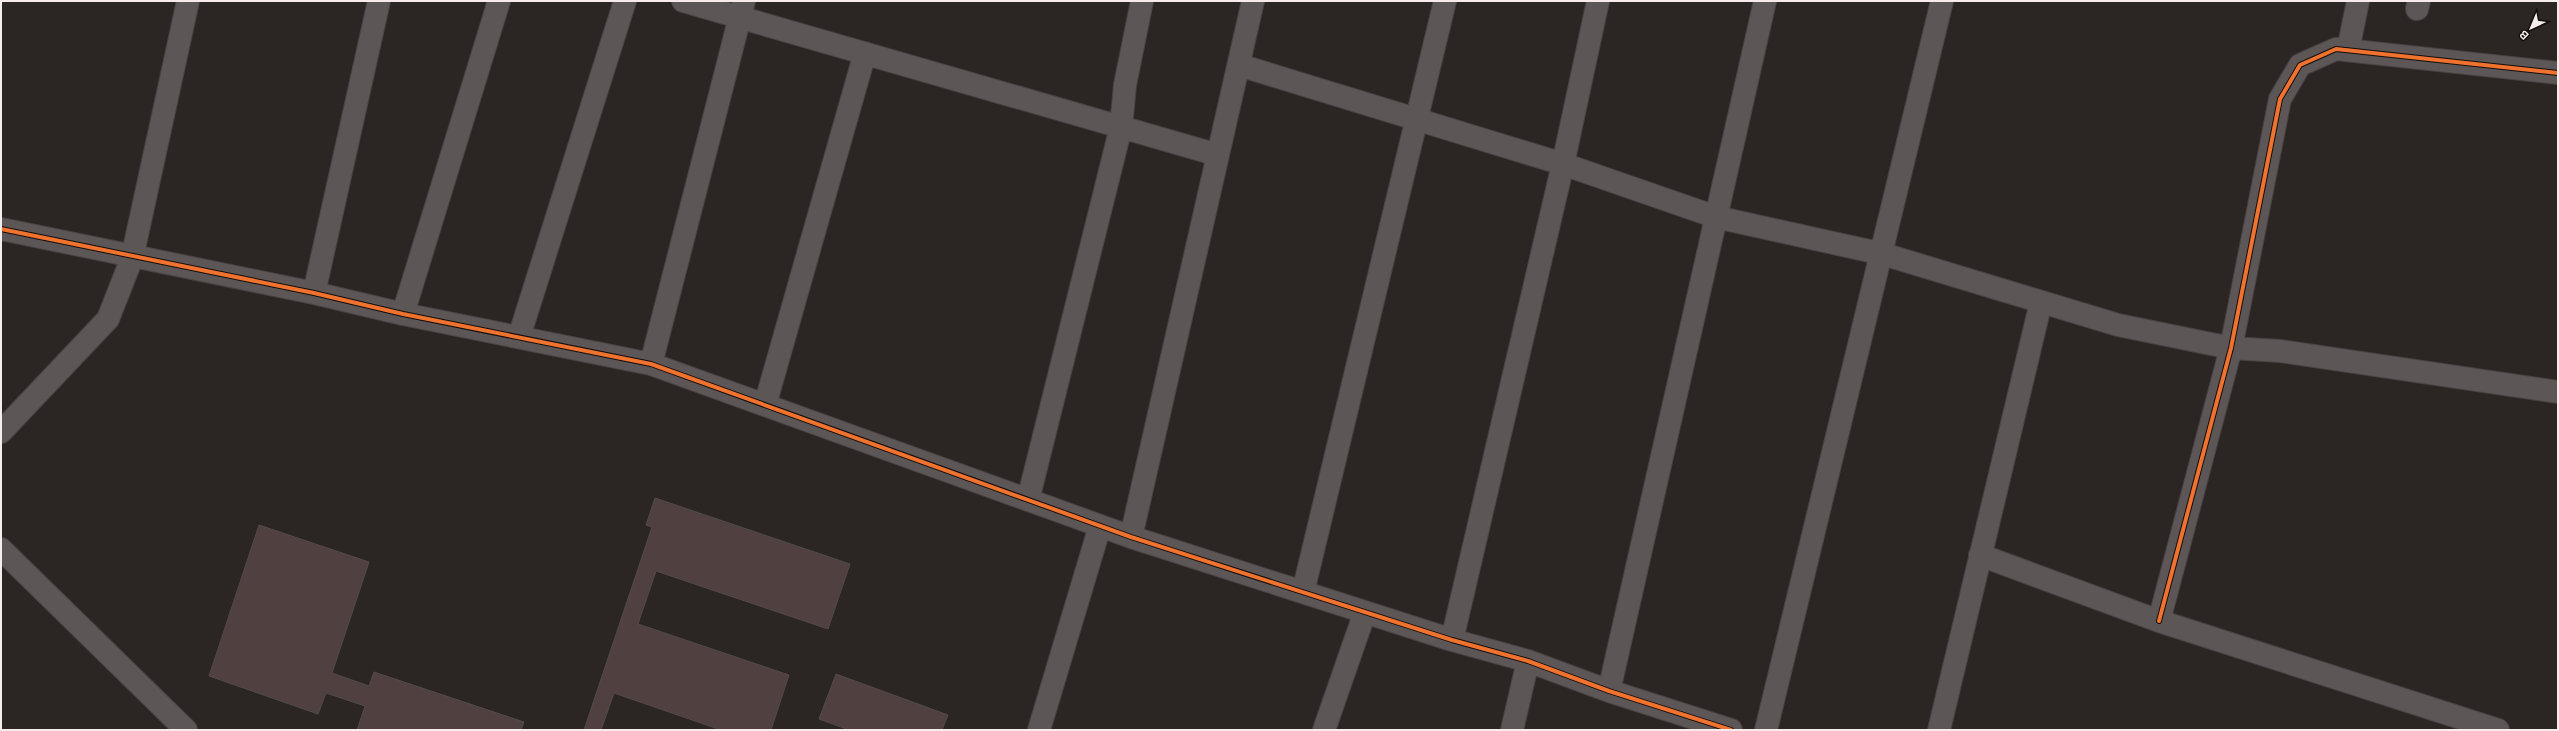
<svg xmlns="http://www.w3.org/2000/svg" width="2559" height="731" font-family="'Varela Round',sans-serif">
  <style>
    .building { fill: #504040; stroke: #524b4a }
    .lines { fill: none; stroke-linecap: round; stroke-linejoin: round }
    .minor-casing { stroke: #484242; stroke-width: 24 }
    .minor { stroke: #5c5756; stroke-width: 22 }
    .cycleway-casing { stroke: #130d0c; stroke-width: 6 }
    .cycleway { stroke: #ef722f; stroke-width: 4 }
  </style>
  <rect width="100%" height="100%" fill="#2b2524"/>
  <!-- building -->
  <path class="building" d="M655,498L850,564L828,629L656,571L638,624L789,675L771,730H721L614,693L601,730H584L652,527L646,525Z
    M259,525L369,562L332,673L369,686L374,672L524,722L521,730H357L365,706L326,693L318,714L209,676Z
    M836,674L948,715L942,730H849L819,719Z"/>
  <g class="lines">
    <!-- minor casing -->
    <g class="minor-casing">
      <path id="minor" d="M683,1L1218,155
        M2417,9L2419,1
        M2348,50L2358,1
        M1239,65L1563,164L1716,217L1883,254L2118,325L2231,348L2280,351L2558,392
        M1,229L314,293L403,314L651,364L1131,537L1452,640L1528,661L1609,691L1731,730
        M314,293L379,1
        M403,314L499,1
        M519,337L625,1
        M651,364L744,1
        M765,405L865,53
        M1,432L108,319L132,258L188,1
        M1028,500L1121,127L1125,85L1142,1
        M1131,537L1253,1
        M1,549L186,730
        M1980,555L2159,621L2498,730
        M1303,592L1445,1
        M2159,621L2231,348L2280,99L2300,65L2336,49L2558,73
        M1452,640L1563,164L1598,1
        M1609,691L1765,1
        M1039,730L1100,526
        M1324,730L1365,612
        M1512,730L1528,661
        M1766,730L1942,1
        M1939,730L2041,302"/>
    </g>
    <!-- minor -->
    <use href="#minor" class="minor"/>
    <!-- cycleway casing -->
    <g class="cycleway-casing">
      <path id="cycleway" d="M1,229L314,293L403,314L651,364L1131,537L1452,640L1528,661L1609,691L1731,730
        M2159,621L2231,348L2280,99L2300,65L2336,49L2558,73"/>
    </g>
    <!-- cycleway -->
    <use href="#cycleway" class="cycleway"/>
  </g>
  <!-- border -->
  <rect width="2559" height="731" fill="none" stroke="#f5eceb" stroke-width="4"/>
  <!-- north arrow -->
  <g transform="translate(2531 28) rotate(224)" stroke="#130d0c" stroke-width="3" paint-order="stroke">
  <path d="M0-3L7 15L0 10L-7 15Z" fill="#f5eceb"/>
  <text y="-6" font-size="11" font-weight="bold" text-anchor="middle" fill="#f5eceb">B</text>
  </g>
</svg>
